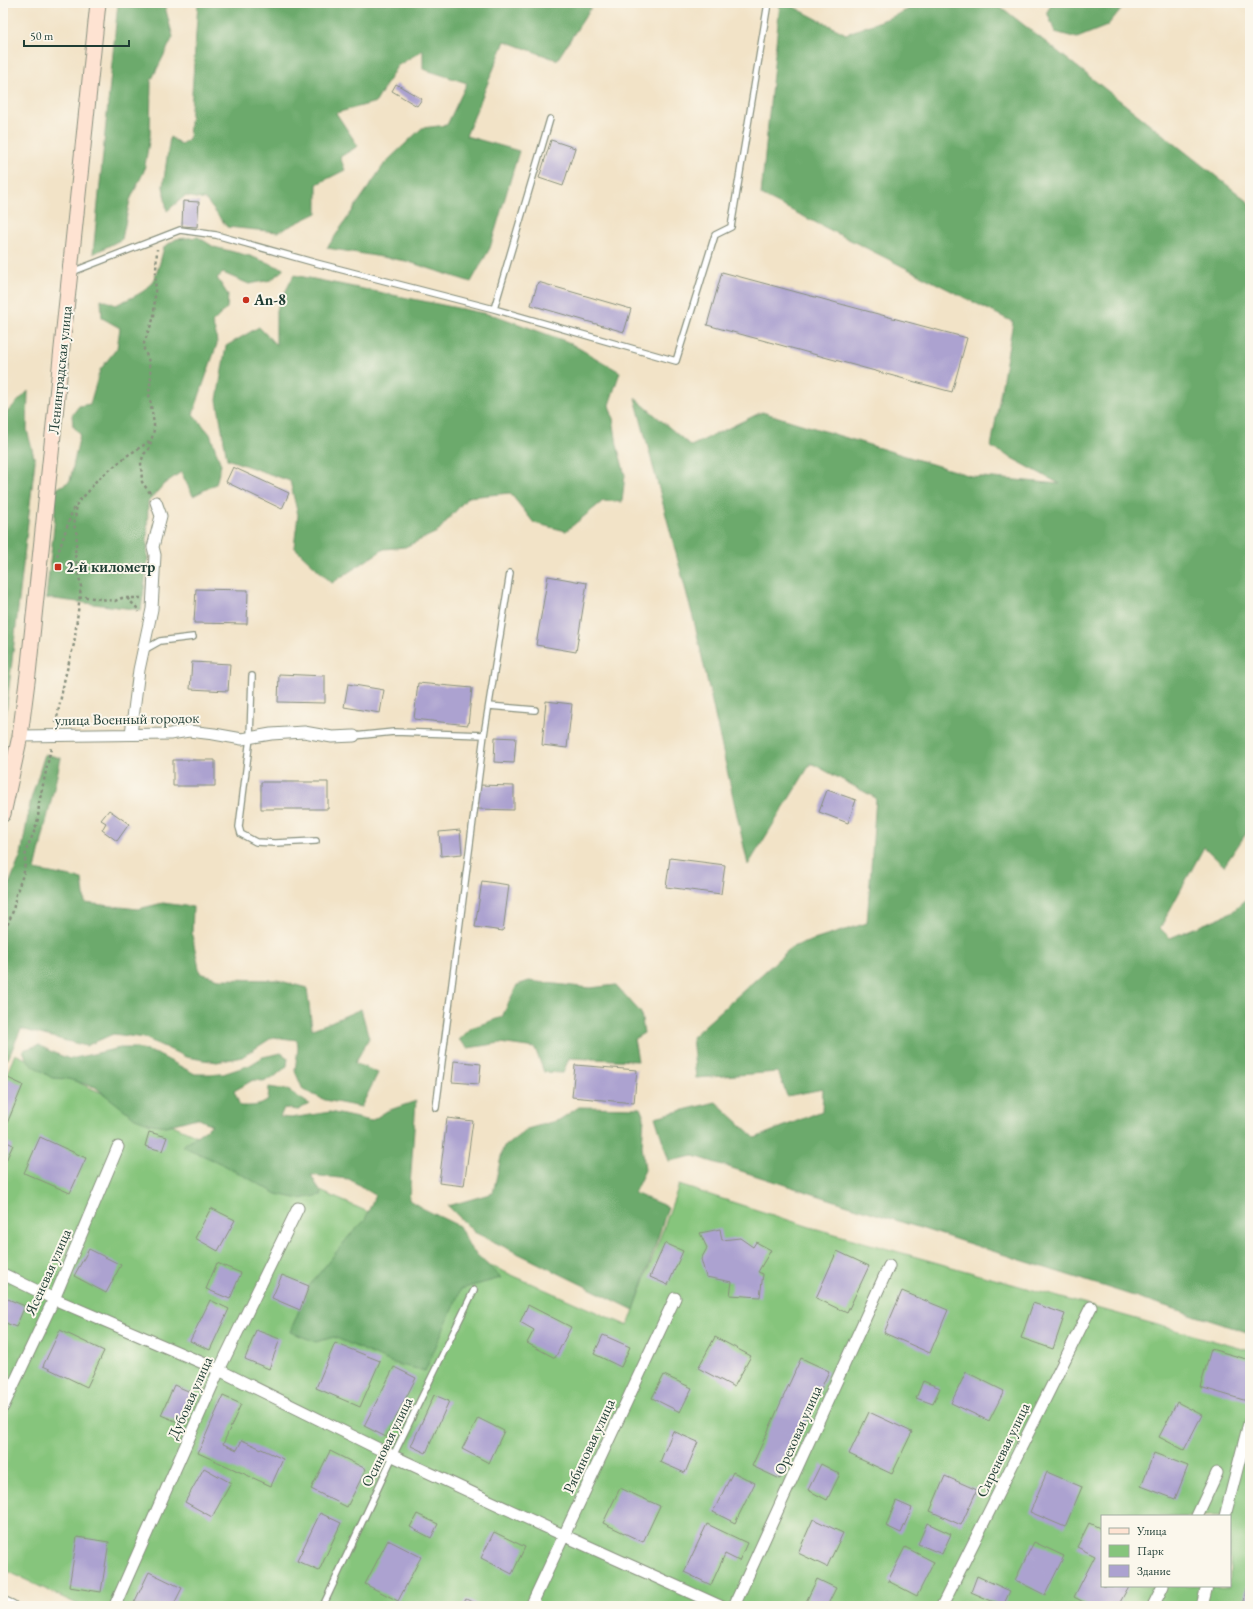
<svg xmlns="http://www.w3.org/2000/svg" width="1253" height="1609" font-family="'EB Garamond',serif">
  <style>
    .green { fill: #86c57c; stroke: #528158; fill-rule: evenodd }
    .forest { fill: #6caa6c; stroke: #467450 }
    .building { fill: #aca2d0 }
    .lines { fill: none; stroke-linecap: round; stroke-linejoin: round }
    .lane-casing { stroke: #88907e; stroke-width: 8 }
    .street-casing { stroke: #88907e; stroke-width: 13 }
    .secondary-casing { stroke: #88907e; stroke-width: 17 }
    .path { stroke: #88907e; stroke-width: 2.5; stroke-dasharray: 3 3; stroke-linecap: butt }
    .lane { stroke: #fff; stroke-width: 5.5 }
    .street { stroke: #fff; stroke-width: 11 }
    .secondary { stroke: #fee3d2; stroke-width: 15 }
    .poi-dot { fill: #c8321e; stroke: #fbf7ec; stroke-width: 1.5 }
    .labels { text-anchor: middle; stroke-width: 4; stroke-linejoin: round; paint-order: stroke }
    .poi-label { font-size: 15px; font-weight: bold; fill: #1f3d34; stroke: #fbf7ec; text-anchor: start }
    .street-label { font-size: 15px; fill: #1f3d34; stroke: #fbf7ec }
  </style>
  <rect width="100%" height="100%" fill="#fbf7ec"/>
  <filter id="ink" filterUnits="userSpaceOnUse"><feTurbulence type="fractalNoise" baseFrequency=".025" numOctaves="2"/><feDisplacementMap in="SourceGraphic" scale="8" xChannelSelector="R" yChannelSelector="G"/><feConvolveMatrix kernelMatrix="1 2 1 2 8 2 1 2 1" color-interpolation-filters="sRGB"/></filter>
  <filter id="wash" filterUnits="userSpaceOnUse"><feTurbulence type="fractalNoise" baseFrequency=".012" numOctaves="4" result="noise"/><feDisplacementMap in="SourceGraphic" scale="16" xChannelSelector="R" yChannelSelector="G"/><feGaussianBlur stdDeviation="0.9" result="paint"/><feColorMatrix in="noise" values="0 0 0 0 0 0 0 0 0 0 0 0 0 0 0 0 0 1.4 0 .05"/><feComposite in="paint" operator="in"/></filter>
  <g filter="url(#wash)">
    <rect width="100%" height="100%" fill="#f2e3c7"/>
    <!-- green -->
    <path class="green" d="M15,1054L302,1183L628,1326L679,1185L810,1227L1250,1351V1606H81L3,1569V1083ZM1102,1516H1230V1586H1102Z"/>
    <!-- forest -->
    <path class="forest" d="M118,3H164L173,37L151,81L150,136L144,171L130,200L122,239L93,254Z
      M198,3H594L557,60L505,41L466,136L519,151L490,248L471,282L406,261L327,248L385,163L422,128L447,125L467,83L423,69V50L397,66L376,102L336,113L358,146L340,157L345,170L317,184V213L278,232L227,227L206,200L185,196L167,211L163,186L170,137L181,144L189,139Z
      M780,3H786L846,34L894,16L922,3H996L1250,203V828L1224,866L1204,847L1160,928L1170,938L1231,913L1250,896V1333L694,1156L669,1161L655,1117L716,1102L755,1138L822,1111L823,1089L787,1096L778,1072L696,1078L692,1037L792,947L867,923L876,798L811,763L748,865L695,625L635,398L691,446L762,412L971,476L1060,484L991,447L1013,322L761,195Z
      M1052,3H1126L1107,26L1077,38L1055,32L1047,12Z
      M198,237L214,247L250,256L284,269L271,280L249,284L223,273L217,278L228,295L227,308L212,323L216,334L217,344L193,414L210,434L221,465L216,484L193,496L181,472L164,484L148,502L147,543L148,560L141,610L46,598L54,527L56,489L70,481L80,434L73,426L72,415L79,406L90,404L100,370L117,348L120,328L102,318L101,299L116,305C125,300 143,294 149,286C157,277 161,259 164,247L176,239Z
      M294,275L497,316L568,342L620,372L609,405L613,418L617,445L625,475L622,502L603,501L566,531L534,523L510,493L468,497L437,532L405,547L384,549L332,583L294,547L298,515L290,481L227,459L217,400L226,346L259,327L276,345V310Z
      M28,391L27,430L35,461L6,713L3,715V416Z
      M45,754L61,758L35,870L82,879L85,903L138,909L163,903L193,907L192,935L200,973L219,979L277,980L307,988L312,1029L326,1024L361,1009L369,1038L355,1063L378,1073L361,1107L325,1100L303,1090L295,1071L298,1048L297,1040L273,1037L242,1057L217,1062L186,1057L145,1038L113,1034L86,1046L21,1029L8,1059L3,1058V899L21,855L31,799Z
      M529,981L590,988L616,985L641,1013L644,1033L634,1039L638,1061L569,1058L563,1073L544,1072L535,1048L500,1043L468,1048L459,1040L471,1028L502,1017L517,985Z
      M39,1045L54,1053L70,1059L120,1048H137L157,1054L195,1074H223L250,1065L263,1057L281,1053L288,1058L287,1066L273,1078L263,1081L253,1080L234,1091L240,1106C250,1106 260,1107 268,1100L269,1087L288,1090L309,1104L298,1110L284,1108L280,1117L291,1118L330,1112L371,1121L387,1111L416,1101L409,1200L422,1208L459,1226L471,1249L501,1278L461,1289L425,1371L393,1363L334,1337L316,1342L290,1332L309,1286L350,1235L365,1220L375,1195L349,1179L311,1175L322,1195L300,1199L277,1194L224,1165L182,1146L212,1125L197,1118L166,1126L151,1124L135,1118L95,1087L68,1079L52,1078L32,1065L26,1058L23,1050Z
      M579,1107L640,1108L644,1117L642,1146L645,1170L634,1193L668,1207L634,1310L474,1232L448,1206L493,1193L503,1148L527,1129L559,1120Z"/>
    <g id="blocks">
      <!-- building -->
      <path class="building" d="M396,84L422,99L417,106L392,91Z
        M551,140L575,148L563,186L539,178Z
        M183,201L199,202L197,227L182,226Z
        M722,272L967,338L952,392L707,325Z
        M538,282L631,309L624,332L531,305Z
        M233,467L289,493L282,509L226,482Z
        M548,576L587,583L576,652L536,645Z
        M196,589L248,590L247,624L194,623Z
        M192,662L230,664L228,691L190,689Z
        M279,674L325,676V703L278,702Z
        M418,683L472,688L468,725L414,719Z
        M348,684L384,690L380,713L344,707Z
        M546,701L572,704L567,748L542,745Z
        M495,737L516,738L514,763L494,762Z
        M173,760H215V786H173Z
        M261,782H328V809H261Z
        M478,785L514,786V810L478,809Z
        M827,790L856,800L848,823L819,812Z
        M109,810L129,824L117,841L102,830L106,823L101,820Z
        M460,830L462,854L441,856L439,832Z
        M670,858L725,865L721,894L666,887Z
        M482,881L509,885L503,931L475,927Z
        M454,1061L481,1064L479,1084L452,1082Z
        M575,1065L637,1070L634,1103L572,1097Z
        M8,1078L23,1085L3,1133V1090Z
        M447,1118L473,1121L464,1186L439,1183Z
        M149,1132L167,1137L162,1151L145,1146Z
        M40,1137L86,1158L70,1193L24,1173Z
        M3,1140L13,1145L3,1167Z
        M211,1208L235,1220L218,1251L195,1238Z
        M720,1229L722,1240L740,1238L753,1247L756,1242L771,1250L758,1272L763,1274L760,1297L730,1295L732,1282L706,1277L701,1259L707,1248L700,1233Z
        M665,1243L683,1251L668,1285L650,1277Z
        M89,1249L121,1265L106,1293L74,1276Z
        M837,1251L869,1266L847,1313L816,1298Z
        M217,1263L241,1273L230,1299L206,1289Z
        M282,1275L309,1286L300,1310L272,1298Z
        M902,1291L948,1310L930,1353L884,1333Z
        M3,1297L25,1306L16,1327L3,1322Z
        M210,1300L229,1309L210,1350L190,1341Z
        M1033,1303L1065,1314L1053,1349L1021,1338Z
        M528,1305L571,1327L555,1358L527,1343L534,1330L520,1322Z
        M60,1330L104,1351L87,1387L43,1366Z
        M256,1330L280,1339L269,1369L245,1359Z
        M603,1335L630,1347L621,1367L594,1354Z
        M715,1337L751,1356L734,1387L698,1368Z
        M335,1343L380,1361L360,1407L316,1388Z
        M1211,1349L1250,1360V1391L1247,1401L1200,1387Z
        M801,1358L829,1371L780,1479L752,1466Z
        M394,1367L416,1378L386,1437L364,1426Z
        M966,1372L1004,1391L989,1421L951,1403Z
        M664,1375L692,1388L680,1412L652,1398Z
        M923,1381L940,1388L933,1404L916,1398Z
        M174,1385L193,1393L180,1423L161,1415Z
        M434,1395L449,1401L426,1453L411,1446Z
        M223,1396L241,1404L223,1444L237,1450L242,1440L283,1459L271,1486L198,1453Z
        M1177,1402L1202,1415L1184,1450L1159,1437Z
        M869,1412L912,1432L892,1474L849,1454Z
        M478,1418L504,1431L489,1463L462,1449Z
        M673,1431L698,1442L685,1473L660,1462Z
        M330,1451L366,1469L347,1507L311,1489Z
        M1154,1453L1188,1466L1175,1499L1141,1486Z
        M821,1464L840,1474L827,1500L808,1490Z
        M204,1468L231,1483L212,1517L185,1502Z
        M733,1472L755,1483L735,1523L713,1512Z
        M1047,1472L1082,1487L1065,1527L1030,1512Z
        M945,1476L977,1490L961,1525L930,1511Z
        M620,1488L660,1506L643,1542L603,1523Z
        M896,1501L912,1508L901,1533L886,1526Z
        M320,1513L341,1523L319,1571L297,1561Z
        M417,1514L438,1524L431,1538L410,1527Z
        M813,1519L843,1533L827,1567L798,1553Z
        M927,1523L951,1534L942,1554L918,1544Z
        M1089,1523L1102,1529V1586H1129L1118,1606H1091L1074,1597L1095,1556L1077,1547Z
        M707,1524L747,1543L739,1561L725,1554L711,1585L684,1572Z
        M494,1532L525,1547L512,1574L481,1558Z
        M77,1537L109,1542L101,1592L69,1587Z
        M388,1540L421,1557L398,1601L365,1584Z
        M1034,1542L1064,1556L1045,1595L1015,1580Z
        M905,1547L934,1562L917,1596L888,1581Z
        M149,1572L182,1588L173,1606L133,1605Z
        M1249,1574L1250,1606H1243Z
        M977,1576L1010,1591L1003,1606L971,1592Z
        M817,1579L836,1588L827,1606H804Z
        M466,1599L480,1606H462Z"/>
    </g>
  </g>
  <g filter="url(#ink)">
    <use href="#blocks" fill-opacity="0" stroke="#88907e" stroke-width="1"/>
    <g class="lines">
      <!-- lane casing -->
      <g class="lane-casing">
        <path id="lane" d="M72,272L180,230L216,235L316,263L494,309L676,361L715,235L731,227L768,3
          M494,309L550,119
          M144,650L160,641L193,637
          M252,676L250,738L239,827L241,834L256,842L275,843L316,841
          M489,706L535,710
          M484,735L510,573
          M354,736L394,732L484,735L436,1108
          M323,1606L393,1456L474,1290"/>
      </g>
      <!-- street casing -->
      <g class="street-casing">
        <path id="street" d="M131,734L139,670L152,609L155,555L153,547L161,516L156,502
          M20,736L170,734L189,731L214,734L242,739L271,734L304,732L332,737L354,736
          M3,1274L54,1299L219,1370L393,1456L563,1535L720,1606
          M3,1407L54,1299L118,1147
          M1197,1516L1217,1473
          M1225,1516L1249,1423
          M3,1602L12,1606
          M116,1603L219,1370L298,1208
          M531,1606L675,1298
          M734,1606L889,1266
          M942,1606L1091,1307
          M1153,1606L1163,1586
          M1202,1606L1207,1586"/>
      </g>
      <!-- secondary casing -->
      <g class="secondary-casing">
        <path id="secondary" d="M3,814L20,736L28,674L98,3"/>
      </g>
      <!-- path -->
      <path class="path" d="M150,493L142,482L141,462L144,454L149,449L154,430V424L149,394L151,375L148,358L144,350V343L154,317L157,249
        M57,556L73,509L80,500L88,492L96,481L128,455L152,440
        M79,598L86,597L115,601L122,598H141
        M127,598L137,608L139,612
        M56,723L65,677L74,644L81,587L75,554L77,535L74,525L77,504
        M3,936L13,911L16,894L24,872L26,851L34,832L38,819L39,803L51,748"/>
      <!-- lane -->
      <use href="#lane" class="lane"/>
      <!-- street -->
      <use href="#street" class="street"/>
      <!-- secondary -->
      <use href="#secondary" class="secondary"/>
    </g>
  </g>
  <!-- markers -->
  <g class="poi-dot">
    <circle cx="246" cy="300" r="4"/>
    <rect x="54" y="563" width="8" height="8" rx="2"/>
  </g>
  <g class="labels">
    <!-- poi labels -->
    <g class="poi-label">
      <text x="254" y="305">An-8</text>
      <text x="66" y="572">2-й километр</text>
    </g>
    <!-- street labels -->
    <g class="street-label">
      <text transform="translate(60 370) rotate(-84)" y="5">Ленинградская улица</text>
      <text transform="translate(127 719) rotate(-1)" y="5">улица Военный городок</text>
      <text transform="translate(48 1272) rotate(-66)" y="5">Ясеневая улица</text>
      <text transform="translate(190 1398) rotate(-66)" y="5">Дубовая улица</text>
      <text transform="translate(798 1430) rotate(-66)" y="5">Ореховая улица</text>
      <text transform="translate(387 1442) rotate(-64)" y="5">Осиновая улица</text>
      <text transform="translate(589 1446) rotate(-65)" y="5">Рябиновая улица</text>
      <text transform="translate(1003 1450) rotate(-64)" y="5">Сиреневая улица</text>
    </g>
  </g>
  <!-- margin -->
  <rect width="1253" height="1609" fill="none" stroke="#fbf7ec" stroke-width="16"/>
  <!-- legend -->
  <rect x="1101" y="1515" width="130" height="72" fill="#fbf7ec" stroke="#a3ada2"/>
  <rect x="1109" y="1528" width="20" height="6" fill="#fee3d2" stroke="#a3ada2"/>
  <text x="1137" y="1535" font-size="12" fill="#1f3d34">Улица</text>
  <rect x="1109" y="1545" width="20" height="12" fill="#86c57c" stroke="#a3ada2"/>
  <text x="1137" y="1555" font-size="12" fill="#1f3d34">Парк</text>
  <rect x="1109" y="1565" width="20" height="12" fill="#aca2d0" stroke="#a3ada2"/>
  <text x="1137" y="1575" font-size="12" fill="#1f3d34">Здание</text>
  <!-- scale -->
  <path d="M24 40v6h105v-6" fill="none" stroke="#1f3d34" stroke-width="2"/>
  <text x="30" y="40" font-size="12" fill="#1f3d34" stroke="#fbf7ec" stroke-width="3" paint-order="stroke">50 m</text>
</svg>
